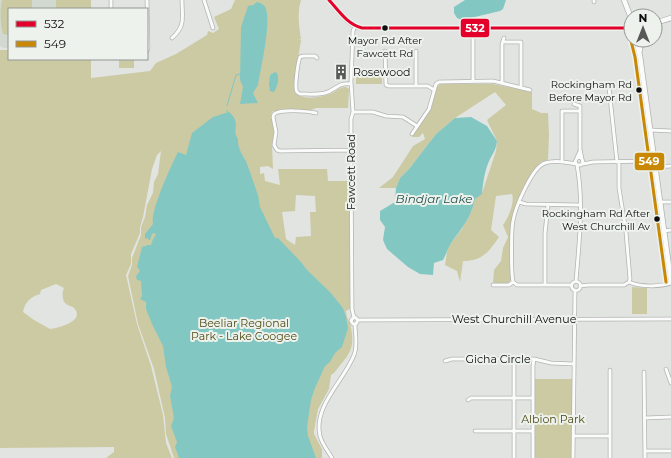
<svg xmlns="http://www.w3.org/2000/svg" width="671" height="458" font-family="Montserrat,sans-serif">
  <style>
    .built { fill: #d1d9d1 }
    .green { fill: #cccaa3; fill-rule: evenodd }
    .water { fill: #83c7c2 }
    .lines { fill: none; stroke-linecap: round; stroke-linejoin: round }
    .stream { stroke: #83c7c2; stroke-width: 1 }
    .street-casing { stroke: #b2b4b2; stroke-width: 4.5 }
    .secondary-casing { stroke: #b2b4b2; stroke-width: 5.5 }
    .primary-casing { stroke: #b2b4b2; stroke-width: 6 }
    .street { stroke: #fafbfa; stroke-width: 3 }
    .secondary { stroke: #fafbfa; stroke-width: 4 }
    .primary { stroke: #fafbfa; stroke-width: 4.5 }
    .bus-1-casing { stroke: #edf2ed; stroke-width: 6 }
    .bus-2-casing { stroke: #edf2ed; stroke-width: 6 }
    .bus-1 { stroke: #e4002b; stroke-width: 3 }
    .bus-2 { stroke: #c88803; stroke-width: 3 }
    .bus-dot { fill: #0d0e0d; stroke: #edf2ed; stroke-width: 1.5 }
    .labels { text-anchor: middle; stroke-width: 4; stroke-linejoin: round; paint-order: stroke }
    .bus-label { font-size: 10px; fill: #0d0e0d; stroke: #edf2ed; text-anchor: end }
    .poi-label { font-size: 11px; fill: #0d0e0d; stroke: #edf2ed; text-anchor: start }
    .street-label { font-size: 11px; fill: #0d0e0d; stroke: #edf2ed }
    .park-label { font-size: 11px; fill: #504b16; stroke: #edf2ed }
    .water-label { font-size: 12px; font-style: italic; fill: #26514e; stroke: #edf2ed }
    .line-badge { stroke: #edf2ed; stroke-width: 1.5 }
    .badge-label { font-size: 11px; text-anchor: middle; font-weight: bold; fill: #fff }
  </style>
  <rect width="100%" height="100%" fill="#e1e4e1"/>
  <!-- built -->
  <path class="built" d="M0,0H56V9H9V48H4L0,46Z"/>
  <!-- green -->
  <path class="green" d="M2,0H32V9H9V35L3,34C0,24 0,11 2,0Z
    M56,0H91V9H56Z
    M235,0H301C297,12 299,27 301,39L299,40H301L296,71L295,93C303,100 320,98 329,94C336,92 339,87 346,87L349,89L348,108H316L311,110L273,111L271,114L274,132L272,145L273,169L268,166L260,167V174L264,173L265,181L280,185L278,169H327L328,181H350V309L346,311C346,317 350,322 351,328C354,344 352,351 342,363C338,367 336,372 331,375L329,389L318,409L314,431V434L322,449V458H174L166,434L165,418L154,369L138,324L128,276L132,265V258L141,235V227L145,217L147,205L153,193L154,182L158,174L161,151L157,155L152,169L143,217L140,227V233L131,254V264L126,275L137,324L151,366L163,415L166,443L172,458H106L114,452V447L0,448V50H9V59H91V78L150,71L156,63L176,54L207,35L208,31L213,33L219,29L214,17L231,9ZM296,195L315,196L316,212H310L311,236L296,237L295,245L286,239L282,212L295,211ZM56,284L64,288C62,292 62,299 65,303C68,306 72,306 74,308C86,321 58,328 50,329L34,320L23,312C25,302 30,297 40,294L41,290Z
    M119,60H134V68H119Z
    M356,77H382V84H356Z
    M440,84H493L532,92V109L541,113H548L549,135L548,160L541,162L528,179L513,214L511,227V280L507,284H493L494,270L501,261L503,248L508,237L503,225C508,218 515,203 512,194L496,196L491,230L499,237C489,252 482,261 463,261L460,282L457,271L445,265L447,252L450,244L462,229L472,210L475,199L482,193L496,151L497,141L487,120L506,105L495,92L455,118L436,134L409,169L400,178L396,188H379L393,177L413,146L425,139L423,133L419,137H412L431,109L437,87Z
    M632,287L647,288V314H632Z
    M533,379H574L573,458H533Z"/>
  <!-- water -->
  <path class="water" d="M465,0H506L503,9L500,11L462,20L457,18L454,13V7Z
    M257,2C261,3 265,5 266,9C271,24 261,68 258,85L253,93L258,103L240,104L243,87L240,80L241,27L248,6L253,5Z
    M275,72L277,73C280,80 277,86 274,92L270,91L269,84L270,75Z
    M229,112C242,123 231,129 238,139C237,146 242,155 246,161L258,195L260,207L275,238H278L301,262L307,270L330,292L343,308L346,317L348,328L342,347L335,353L330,362L325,366L315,388L311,400L307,427L308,436L316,458H179L175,447L177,442L171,426L174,418L170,396L172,387L166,367L163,346L152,324L146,309V302L140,299L142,296L141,281L137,280L136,276L140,271L137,267L142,247L148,245H151L153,239L156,235L154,233L152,234L150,240H149L147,238L145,239V234L153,224C150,211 171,166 178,152L186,155L192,133L213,117Z
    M471,117L487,126L497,141C496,149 494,152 490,159C485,169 483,182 482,194L475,199C471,218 462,228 451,243C448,248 446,255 443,260L434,263L433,275L420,274L408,267L387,249L383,240L385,227L380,220V211L395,202L396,188L400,178L409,169L436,134L455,118Z"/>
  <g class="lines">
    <!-- stream -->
    <path class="stream" d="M227,106L236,75L241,74
      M227,110V112"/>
    <!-- street casing -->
    <g class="street-casing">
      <path id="street" d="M204,0L213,28
        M594,2V0
        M111,9V0
        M172,38C186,26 182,17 182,0
        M503,42H521V87
        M147,51L148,48L147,0
        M385,51L386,85L389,86H428L434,90
        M416,51V86
        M317,58L315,56H303L300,57C298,62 294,88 297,92C298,93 299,93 300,94C308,94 318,95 325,93C336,90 338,82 351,84
        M473,81V38
        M502,82V44L504,38
        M609,88L617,162
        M574,104L580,106V149L582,159
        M353,112H373L386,116L403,117L417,126
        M316,113C307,111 281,109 274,114L273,117L276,132L274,145L277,150L280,151L351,150
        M650,130L671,131
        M412,134L429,109L436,84L439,82L493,81L530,90
        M577,158L580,157L582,159L583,162L581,165H577L575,162L580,151
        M562,162V111H580
        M642,162L655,167L671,166
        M583,164L593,162L654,161
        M519,202L526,204L579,205
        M659,202H671
        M663,231L671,230
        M576,281C579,244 584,202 577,165
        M571.5 286a4.5 4.5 0 1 1 9 0a4.5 4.5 0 1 1-9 0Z
        M629,282C640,287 660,287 671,283
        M493,285H509L513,282
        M545,285V233L548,205
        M571,285H517L513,282C511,272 511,231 513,221C515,208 532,167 545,163C554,160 567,162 576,164
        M580,286L589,285H624L629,282L630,279L626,232L619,188V162
        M354,318L352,309L351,150V119L353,112L351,82L353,31L355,26
        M358,320L356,324H353L351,321L352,319L355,317L358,320L671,319
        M445,361L452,359H534L551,363L574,364
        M666,369L671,383
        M644,372L645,458
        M468,400L471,398H533
        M645,418L671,417
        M475,431H533
        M573,436H610
        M645,451H671
        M332,458C328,451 322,444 320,436C313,406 344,381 354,355C358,345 355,334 355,324
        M514,458V359
        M533,458V366L534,359
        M573,458L575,290
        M610,458V370"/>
    </g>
    <!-- secondary casing -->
    <g class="secondary-casing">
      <path id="secondary" d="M329,0C338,10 348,26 362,28H624L631,29"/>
    </g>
    <!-- primary casing -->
    <g class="primary-casing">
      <path id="primary" d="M624,0L631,18
        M655,23L671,18
        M636,40L640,56L671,281
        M639,40L640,50"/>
    </g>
    <!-- street -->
    <use href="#street" class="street"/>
    <!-- secondary -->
    <use href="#secondary" class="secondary"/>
    <!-- primary -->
    <use href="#primary" class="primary"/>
    <!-- bus-1 casing -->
    <g class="bus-1-casing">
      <path id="bus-1" d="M329,0C339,11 347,24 362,28H624L631,25"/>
    </g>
    <!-- bus-2 casing -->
    <g class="bus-2-casing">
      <path id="bus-2" d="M631,41L635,57L666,282"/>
    </g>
    <!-- bus-1 -->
    <use href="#bus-1" class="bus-1"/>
    <!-- bus-2 -->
    <use href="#bus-2" class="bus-2"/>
  </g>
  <!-- icons -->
  <defs>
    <g id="building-bare" transform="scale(1.2)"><path d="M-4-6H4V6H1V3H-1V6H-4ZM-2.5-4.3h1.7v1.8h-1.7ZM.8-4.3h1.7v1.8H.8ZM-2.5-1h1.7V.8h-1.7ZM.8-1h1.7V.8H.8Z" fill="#575957" stroke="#edf2ed" stroke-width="2.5" paint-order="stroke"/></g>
  </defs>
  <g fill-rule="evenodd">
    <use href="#building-bare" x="341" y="72"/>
  </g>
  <!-- markers -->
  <g class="bus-dot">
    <circle cx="385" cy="28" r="3.5"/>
    <circle cx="639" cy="90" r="3.5"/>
    <circle cx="657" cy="219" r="3.5"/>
  </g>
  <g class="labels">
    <!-- bus labels -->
    <g class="bus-label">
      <text x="385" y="44" text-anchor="middle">Mayor Rd After<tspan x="385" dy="13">Fawcett Rd</tspan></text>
      <text x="632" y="88">Rockingham Rd<tspan x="632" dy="13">Before Mayor Rd</tspan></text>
      <text x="650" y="217">Rockingham Rd After<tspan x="650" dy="13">West Churchill Av</tspan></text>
    </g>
    <!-- poi labels -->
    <g class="poi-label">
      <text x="353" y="76">Rosewood</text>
    </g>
    <!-- street labels -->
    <g class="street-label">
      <text transform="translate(351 172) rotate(-90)" y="4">Fawcett Road</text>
      <text x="514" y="323">West Churchill Avenue</text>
      <text x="498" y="363">Gicha Circle</text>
    </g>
    <!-- park labels -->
    <g class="park-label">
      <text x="244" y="327">Beeliar Regional<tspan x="244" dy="13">Park - Lake Coogee</tspan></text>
      <text x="553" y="423">Albion Park</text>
    </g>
    <!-- water labels -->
    <g class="water-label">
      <text x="434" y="203">Bindjar Lake</text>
    </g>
  </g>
  <g class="line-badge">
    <rect x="460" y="18" width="30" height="20" rx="4" fill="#e4002b"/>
    <rect x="634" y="152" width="31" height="19" rx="4" fill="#c88803"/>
  </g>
  <g class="badge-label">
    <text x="475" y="32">532</text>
    <text x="649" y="165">549</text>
  </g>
  <!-- legend -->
  <rect x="8" y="8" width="140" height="52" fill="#edf2ed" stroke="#939793"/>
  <rect x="16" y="21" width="20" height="6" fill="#e4002b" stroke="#939793"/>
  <text x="44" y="28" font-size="12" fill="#0d0e0d">532</text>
  <rect x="16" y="41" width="20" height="6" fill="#c88803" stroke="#939793"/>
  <text x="44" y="48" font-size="12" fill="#0d0e0d">549</text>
  <!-- north arrow -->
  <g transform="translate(643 28)"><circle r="19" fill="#edf2ed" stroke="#939793"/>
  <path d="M0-3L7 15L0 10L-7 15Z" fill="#575957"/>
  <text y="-6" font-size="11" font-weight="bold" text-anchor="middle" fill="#0d0e0d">N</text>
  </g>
</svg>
